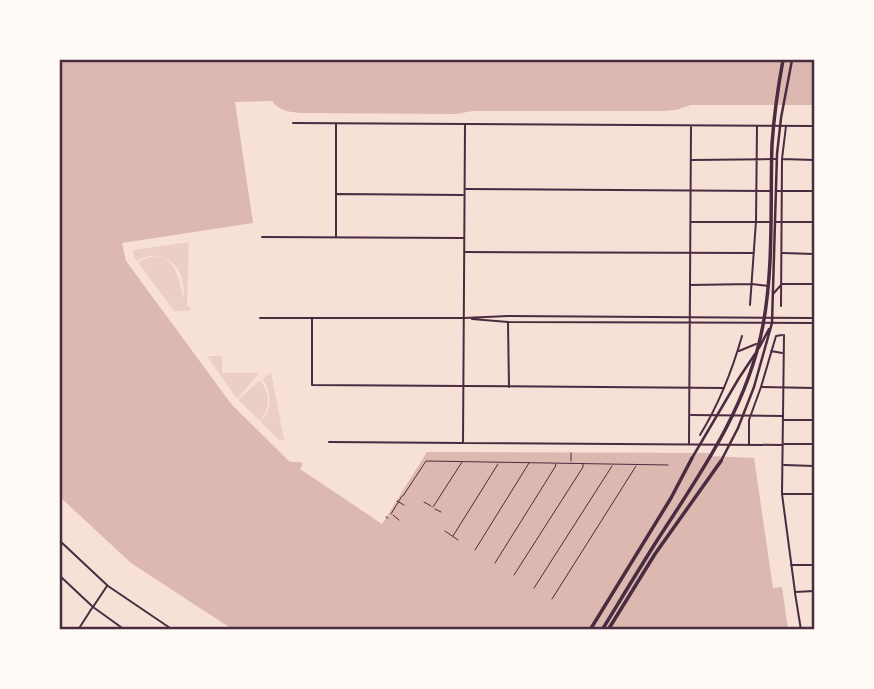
<svg xmlns="http://www.w3.org/2000/svg" width="874" height="689" font-family="Lato,sans-serif">
  <style>
    .green { fill: #ebcfc5 }
    .water { fill: #dcb8b0 }
    .lines { fill: none; stroke-linecap: round; stroke-linejoin: round }
    .path { stroke: #4a2c40; stroke-width: 1 }
    .minor { stroke: #4a2c40; stroke-width: 2 }
    .tertiary { stroke: #4a2c40; stroke-width: 2 }
    .trunk { stroke: #4a2c40; stroke-width: 2.5 }
    .motorway { stroke: #4a2c40; stroke-width: 3.5 }
    .neatline { fill: none; stroke: #4a2c40; stroke-width: 2.5 }
  </style>
  <rect width="100%" height="100%" fill="#f7e1d7"/>
  <!-- green -->
  <path class="green" d="M189,242L187,306L190,307V311H174L138,263C170,242 180,275 183,299C188,271 166,244 137,261L134,257L133,250Z
    M207,356H222V373H259L237,399Z
    M271,372L284,440L280,441L261,422C272,409 273,393 262,379Z
    M260,380C270,393 271,408 260,421L238,400Z"/>
  <!-- water -->
  <path class="water" d="M60,60H814V105H691L676,110L664,111H473L456,114L300,113C290,112 279,111 272,101L235,102L253,223L122,243L126,261L232,405L290,462H301L303,464L300,469L382,524L427,452L709,453L710,456L754,458L773,588L782,587L788,629H232L131,563L60,497Z"/>
  <g class="lines">
    <!-- path -->
    <path class="path" d="M571,461V453
      M403,496L426,461L668,465
      M397,501L404,505
      M424,502L431,506
      M433,507L462,462
      M435,509L441,512
      M391,514L402,496
      M393,515L399,520
      M386,517L388,518
      M445,531L458,540
      M453,536L498,464
      M475,550L529,463
      M495,563L555,467L556,464
      M514,575L583,467V464
      M534,588L612,466
      M552,599L636,466"/>
    <!-- minor -->
    <path class="minor" d="M336,124V237
      M782,159L814,160
      M691,160L777,159
      M466,189L771,191
      M777,191H814
      M337,194L463,195
      M691,222H769
      M775,222H814
      M262,237L464,238
      M465,252L754,253
      M783,253L814,254
      M781,284H814
      M690,285L752,284L769,286
      M773,294L781,285
      M750,305L756,221L757,126
      M781,306L782,159L786,126
      M312,319V385L464,386
      M508,323L509,387
      M739,351L756,344
      M771,351L782,353
      M691,415L783,416
      M784,420H814
      M700,435C719,404 732,371 742,336
      M784,444H814
      M749,445V420L761,387L776,336L782,335
      M784,465L814,466
      M782,494H814
      M60,541L108,586L173,630
      M791,565H814
      M795,593L801,630
      M93,607L107,586"/>
    <!-- tertiary -->
    <path class="tertiary" d="M293,123L814,126
      M465,125L463,443L783,445
      M260,318H464L508,316L814,318
      M472,319L508,322L814,323
      M784,335L782,494L795,592L814,591
      M465,386L724,388
      M761,387L814,388
      M329,442L463,443
      M689,443L691,127
      M60,576L93,607L125,630
      M78,630L92,608"/>
    <!-- trunk -->
    <path class="trunk" d="M759,348L769,329
      M692,458L739,378L755,354
      M721,461L738,428L754,387L772,323L777,154L781,118L792,60"/>
    <!-- motorway -->
    <path class="motorway" d="M590,630L671,498L692,458
      M602,630C621,599 639,569 658,539C702,471 748,406 763,325C774,266 770,204 772,144C774,116 778,87 783,60
      M608,630L655,554L721,461"/>
  </g>
  <!-- border -->
  <rect width="874" height="689" fill="none" stroke="#fffaf5" stroke-width="122"/>
  <rect x="61" y="61" width="752" height="567" class="neatline"/>
</svg>
